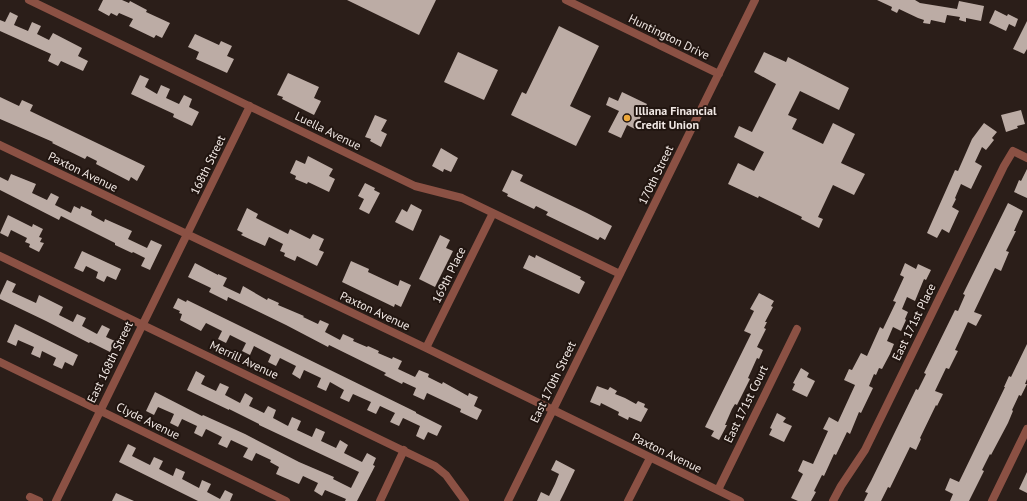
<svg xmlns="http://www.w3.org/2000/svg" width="1027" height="501" font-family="'PT Sans',sans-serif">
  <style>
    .building { fill: #bcaca5 }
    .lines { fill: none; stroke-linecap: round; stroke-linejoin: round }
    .minor { stroke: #8b5144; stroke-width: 8 }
    .poi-dot { fill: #eda83b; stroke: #211510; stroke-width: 1.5 }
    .labels { text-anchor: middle; stroke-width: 4; stroke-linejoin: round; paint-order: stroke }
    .street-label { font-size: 12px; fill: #f1e8e4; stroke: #211510 }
    .poi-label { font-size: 12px; font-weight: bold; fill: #f1e8e4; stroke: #211510; text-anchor: start }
  </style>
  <rect width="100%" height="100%" fill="#2b1e19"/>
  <!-- building -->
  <path class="building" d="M103,0H122L129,3L130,1L147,10L146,12L170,23L162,38L156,35L154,38L129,26L133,19L119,13L117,16L111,13L109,16L98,10Z
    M347,0H436L419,35Z
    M877,0H915L920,3L957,9L959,1L984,6L981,21L966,18V22L959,20L960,17L947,15L945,23L931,20L930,24L923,23L924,20L918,18L899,9L897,13L891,10L892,7Z
    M995,10L1007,16L1008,14L1018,19L1015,27L1009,24L1006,31L989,23Z
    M10,12L18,16L14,25L28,31L32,22L41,26L37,34L49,40L53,33L82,48L78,56L88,61L83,71L61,61L58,66L48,61L51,54L0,31V20L5,22Z
    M1027,21V49L1024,54L1013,49Z
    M559,26L599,46L570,106L591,116L576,146L511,115L522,92L526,94Z
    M195,34L219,45L221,41L232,46L227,56L234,59L227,73L196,59L199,52L188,47Z
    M458,52L498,70L484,100L444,82Z
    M764,52L786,62L788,57L849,88L839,110L800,91L788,115L797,119L792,129L823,144L833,123L855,134L841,163L865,174L854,195L833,185L818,217L823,219L819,228L801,219L802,217L759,196L758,198L728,184L738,163L754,171L764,152L734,137L739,126L752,132L776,84L754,72Z
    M288,73L319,87L314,98L321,101L314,115L282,99L283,97L277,95Z
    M140,75L149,79L145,87L157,94L161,85L170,89L166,98L179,104L184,95L192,99L189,107L199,112L192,126L173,117L174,114L131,94Z
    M622,92L647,104L635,129L627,125L621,138L608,132L619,111L606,105L609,97L618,101Z
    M0,97L19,106L22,100L33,105L30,111L145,166L137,181L131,177L129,181L96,164L97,161L87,156L85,159L52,143L53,142L0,119Z
    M1021,110L1025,124L1017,126L1018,128L1006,132L1001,115Z
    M375,115L387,120L381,131L387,134L381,147L370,141L371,139L365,137Z
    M984,123L997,132L992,138L994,140L986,150L982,147L975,162L982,166L971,189L961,184L955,198L956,199L952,207L959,211L949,233L942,229L937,238L927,233L955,170L958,171L972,139Z
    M441,148L458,158L451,172L444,169L443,172L432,166Z
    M308,156L333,169L329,176L335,179L329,192L308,182L307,184L295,179L296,176L290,173L296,160L305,164Z
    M1027,169V198L1014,192L1019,180L1021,181Z
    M512,170L523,175L520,181L587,213L612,226L605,240L600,237L598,240L546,215L548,212L536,206L534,209L507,196L508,194L502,191Z
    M11,174L36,184L32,193L47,200L51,193L59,197L55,205L71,213L74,206L80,209L81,206L92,211L91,215L104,222L105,219L132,231L128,239L147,248L151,240L162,245L150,270L141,266L145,258L133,252L132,253L115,245V243L61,216L59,220L0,190V177L8,181Z
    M365,183L375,188L374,190L380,193L369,214L359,209L364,199L358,196Z
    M1008,203L1023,211L1014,231H1016L1006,251L1009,252L1001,271L995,268L974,312L982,315L976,326L968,322L955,350L958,351L949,369L946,368L935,391L943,394L937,406L936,405L920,438L921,439L916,450L910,447L890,488L888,487L881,501H864L868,493L865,492L871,481L916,389L918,390L926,374L924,373L955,310L958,311L965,295L963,294Z
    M411,204L422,210L413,231L395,222L402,209L407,212Z
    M247,208L258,214L256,218L288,234L290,229L310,239L313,234L324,239L319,250L324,252L317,266L297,256L295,261L284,256L285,253L280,251L283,244L269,237L265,246L241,235L243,233L237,230Z
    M8,215L32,227L33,224L43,229L39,237L42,238L40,242L44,243L39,252L29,247L30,244L25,242L27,238L11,230L8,237L0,233Z
    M440,235L450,240L446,248L453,251L435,287L419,279Z
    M82,251L121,269L116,280L107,276L104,282L96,278L98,272L86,266L83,272L74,268Z
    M529,255L535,258L536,255L581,277L580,279L585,282L579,294L523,268Z
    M351,261L369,269L368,272L398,286L400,280L411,285L401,307L395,304L394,307L342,282Z
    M195,263L218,275V274L227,278L223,286L240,294L243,286L267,300L268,298L279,303L278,305L304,316L303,317L318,324L320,320L329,324L325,332L340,340L343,334L354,339L353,341L367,347L368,346L379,351L378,353L392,359L393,357L402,361L398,369L415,377L419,370L429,374L428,377L442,384L443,382L468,396L469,393L478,397L474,406L482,410L477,420L460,412L461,409L427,393L424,400L413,395L416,388L403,382L402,384L384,375L386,373L329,345L328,347L286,325L228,297L227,301L209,292L211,288L188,277Z
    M905,263L916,269L918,264L931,270L926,280L924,279L915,301L907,297L902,309L908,312L905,319L906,320L901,331L893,327L887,341L894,344L890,354L882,369L879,368L876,375L874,374L869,386L873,388L861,413L859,412L850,434L847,432L836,455L834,454L824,476L822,475L814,491L816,492L811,501H798L791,498L803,474L798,471L803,460L813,464L828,431L823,429L829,417L838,422L855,385L844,380L849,369L852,370L861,353L867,356L880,327L883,329L896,302L893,301L904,277L900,275Z
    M7,280L16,284L12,292L36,303L39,295L63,307L59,315L73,322L77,314L86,318L82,326L97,334L102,325L110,329L106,337L115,341L110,352L90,342L89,343L46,321L0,299V295Z
    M759,293L774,301L771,306L773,307L765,322H767L764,328L766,329L757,347L763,350L759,359L757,358L748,378L750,379L737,405L735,404L732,409L725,425H727L719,440L711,436L714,431L705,427L751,334L744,331L754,311L750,309Z
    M178,298L186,302L187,300L416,412V413L442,426L437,436L428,432L424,440L416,436L420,426L403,418L399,426L390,422L395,413L380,406L376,414L367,410L371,402L353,394L349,402L340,398L344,390L330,382L326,391L317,387L321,378L304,370L300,379L292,374L296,366L280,358L276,366L268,362L271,355L254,346L250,355L242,351L246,343L230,335L226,343L218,339L222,331L206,323L201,331L180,320L182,314L179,313L180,311L173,308Z
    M15,324L78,355L73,366L65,362L62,369L53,365L56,358L42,351L40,358L31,354L34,347L18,340L16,346L7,342Z
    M1027,344V379L1025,384H1027L1021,396L1019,395L1012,410L1013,411L1008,423L991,455L990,454L982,470L984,471L969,501H950L953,494L945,490L950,478L959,482L1005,387H1004L1009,376L1011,377Z
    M801,368L809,373L807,377L815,381L807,397L792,390L795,384L793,383Z
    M196,371L205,376L201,384L216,391L220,383L229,387L225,395L240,403L245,393L253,398L249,406L264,413L268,406L276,410L273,418L288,426L292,417L301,421L297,430L312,437L316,428L325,432L321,441L336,448L340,440L348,445L344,453L362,462L367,453L376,458L373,465L375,466L357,501H345L346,499L325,490L322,496L314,491L318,483L303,476L299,484L276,474L279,467L270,462L271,460L256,453L252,461L243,457L248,448L231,440L227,448L218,444L222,437L206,429L202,437L194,433L197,426L182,419L178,427L170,423L174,414L158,407L154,415L146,411L155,392L202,416L203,415L245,434L299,462L334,477L333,479L351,488L359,472L259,425V424L229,409V410L187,390Z
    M597,386L608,390L610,387L617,391L615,394L625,398L636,404L638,401L645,404L644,407L648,409L641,422L629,417L628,420L618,415L619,412L601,403L600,406L590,402Z
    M777,413L786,418L783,422L792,426L784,442L769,435L772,429L770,428Z
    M128,444L136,448L132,456L150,465L154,457L163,461L159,469L173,476L176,468L185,472L182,479L199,488L202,480L211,484L207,492L220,499L225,490L233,494L230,501H198L119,462Z
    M556,460L575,470L564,493L560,501H537L541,492L549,496L555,484L559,474L551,470Z
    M1027,472V493L1019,489Z
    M116,493L134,501H112Z"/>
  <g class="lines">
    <!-- minor -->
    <path class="minor" d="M29,0L415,186L462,198L620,274
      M566,0L719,74
      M0,145L426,348L740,501
      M0,256L435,466L446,475L465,501
      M426,348L493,213
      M0,362L286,501
      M718,490L797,329
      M30,497L39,501
      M56,501L250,106
      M380,501L404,450
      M508,501L755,0
      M628,501L650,458
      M833,501L841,486L865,450L1004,166L1013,151L1027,158
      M992,501L1027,429"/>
  </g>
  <!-- markers -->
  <circle class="poi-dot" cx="627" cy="118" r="4"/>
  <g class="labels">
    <!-- street labels -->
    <g class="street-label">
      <text transform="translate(669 37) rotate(26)" y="4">Huntington Drive</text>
      <text transform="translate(328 131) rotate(26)" y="4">Luella Avenue</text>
      <text transform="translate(208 165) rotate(-64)" y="4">168th Street</text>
      <text transform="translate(83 172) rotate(26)" y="4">Paxton Avenue</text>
      <text transform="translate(656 175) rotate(-64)" y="4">170th Street</text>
      <text transform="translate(449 275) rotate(-64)" y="4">169th Place</text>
      <text transform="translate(375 311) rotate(25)" y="4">Paxton Avenue</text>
      <text transform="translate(914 322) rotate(-64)" y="4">East 171st Place</text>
      <text transform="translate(244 360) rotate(25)" y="4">Merrill Avenue</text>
      <text transform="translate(110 362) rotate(-64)" y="4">East 168th Street</text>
      <text transform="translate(553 382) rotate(-64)" y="4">East 170th Street</text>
      <text transform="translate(746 404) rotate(-64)" y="4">East 171st Court</text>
      <text transform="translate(148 421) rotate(26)" y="4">Clyde Avenue</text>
      <text transform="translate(667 453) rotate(26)" y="4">Paxton Avenue</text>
    </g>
    <!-- poi labels -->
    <g class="poi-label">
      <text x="635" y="115">Illiana Financial<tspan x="635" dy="14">Credit Union</tspan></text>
    </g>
  </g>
</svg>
